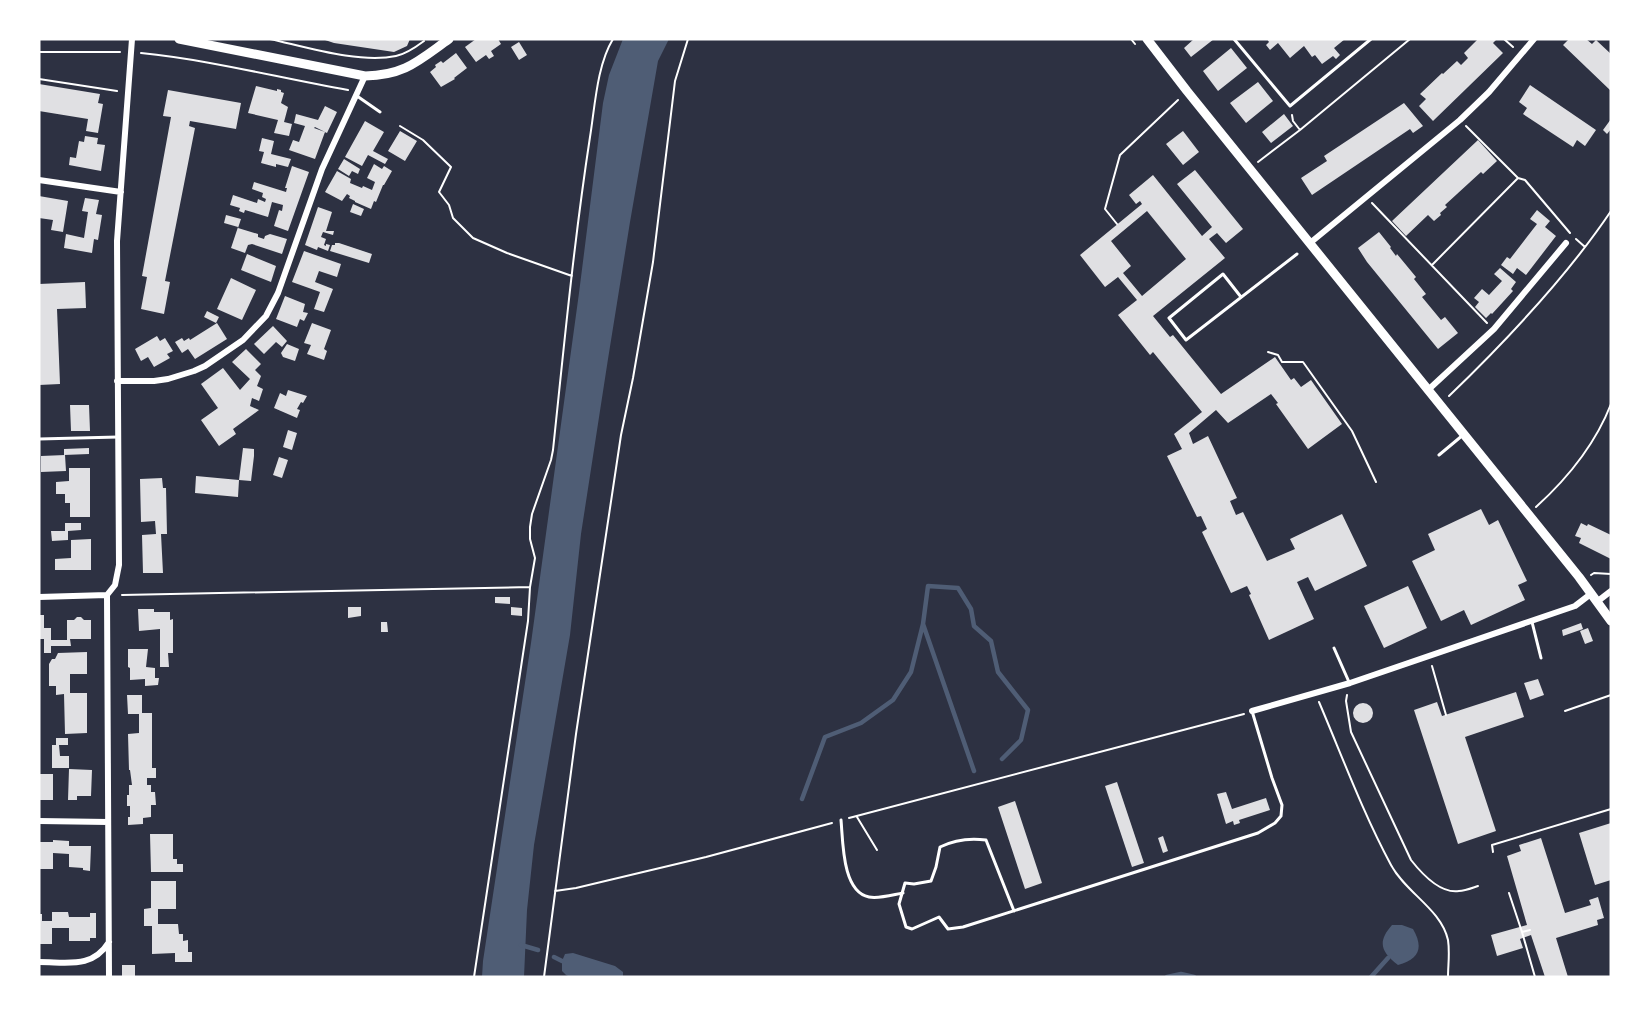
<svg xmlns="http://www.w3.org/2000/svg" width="1650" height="1016" font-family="'Fira Sans Condensed',sans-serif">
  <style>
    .water { fill: #4f5d75 }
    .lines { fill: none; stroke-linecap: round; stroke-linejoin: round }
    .stream { stroke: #4f5d75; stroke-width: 4.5 }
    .building { fill: #e0e0e3; fill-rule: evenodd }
    .path { stroke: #fff; stroke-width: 2 }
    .service { stroke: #fff; stroke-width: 3 }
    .minor { stroke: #fff; stroke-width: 6 }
    .secondary { stroke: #fff; stroke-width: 9 }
  </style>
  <rect width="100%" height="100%" fill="#2d3142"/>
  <!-- water -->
  <path class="water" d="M623,39H669L658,61L630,222L608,359L581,534L570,635L534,845L527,910L524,977H482L483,961L531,643L579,293L603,103L609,75Z
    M1392,925H1402L1413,929C1424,948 1419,959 1398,965C1381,952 1377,942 1392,925Z
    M573,953L615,966L623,972V977H570L566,975L562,971V961L565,954Z"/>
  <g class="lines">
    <!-- stream -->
    <path class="stream" d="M974,771L923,624L928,586L958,588L971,609L974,626L991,641L998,672L1028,710L1021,740L1002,759
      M802,799L825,737L861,723L893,700L911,672L923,624
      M521,945L538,950
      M554,957L562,961
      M1167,977L1181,974L1194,977
      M1371,977L1388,958"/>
  </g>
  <!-- building -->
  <path class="building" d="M322,39H410L407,46L394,52L334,43Z
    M476,39H498L501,44L491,51L494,56L489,59L486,55L476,62L465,47Z
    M1194,39H1214L1191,57L1184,48Z
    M1267,39H1345L1334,48L1340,55L1336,59L1333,56L1322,64L1315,55L1312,57L1304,46L1290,58L1278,43L1270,50L1266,45L1269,42Z
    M1478,39H1497L1493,43L1503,53L1433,121L1419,106L1426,99L1420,94L1442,73L1443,74L1457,61L1461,65L1468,58L1464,53Z
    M1569,39H1586L1592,44L1596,40L1611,54V91L1563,45Z
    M519,42L527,55L519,60L511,47Z
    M1231,48L1247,68L1218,91L1203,71Z
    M456,53L467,68L454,78L455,79L441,87L430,72L436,67L435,65L441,61L443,63Z
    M1258,82L1273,101L1246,123L1230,103Z
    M39,84L100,94L98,103L103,104L98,133L86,131L88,119L39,111Z
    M1530,85L1596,130L1585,146L1577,140L1573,147L1523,114L1527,108L1519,102Z
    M256,86L277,91V89L281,90V92L284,93L281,103L288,107L284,122L292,124L289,136L274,133L278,120L248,113Z
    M168,90L241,103L236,129L190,121L189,126L195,128L165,281L170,282L164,314L141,309L147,277L142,276L171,117L163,116Z
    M1404,103L1423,126L1413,133L1410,129L1312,195L1301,178L1327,161L1324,156Z
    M325,106L337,112L327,133L315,127L314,128L325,132L315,159L289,150L293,140L299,142L305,126L294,123L296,114L318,120Z
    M1284,114L1293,126L1271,143L1262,132Z
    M1611,119V129L1607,134L1603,130Z
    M365,121L384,132L373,151L388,159L385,164L368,155L362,166L345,157Z
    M400,131L417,141L405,161L388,151Z
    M1183,131L1199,152L1183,165L1166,144Z
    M85,136L98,138L97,144L105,145L101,171L69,165L70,157L76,158L79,141L84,142Z
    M262,138L274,141L271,154L291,159L288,167L276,164V167L261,163L264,152L259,151Z
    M1478,140L1497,161L1483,174L1481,172L1445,205L1447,207L1440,213L1441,215L1434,221L1428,215L1406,236L1392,221Z
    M344,159L360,169L358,174L352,171L349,176L338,169Z
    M374,164L382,169L384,166L392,171L384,185H383L376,202L374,201L371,209L355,202V201L349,198L350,196L347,194L342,201L325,192L337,171L351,179L350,183L362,188L363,186L372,190L375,182L367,178Z
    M292,166L309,172L288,231L274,226L279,210L282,211L283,205L272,202L268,217L245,210L244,213L239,211L240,208L230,205L233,195L257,203L258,199L265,202L266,199L262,197L263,193L252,189L254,182L286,192L287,188H285Z
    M1195,170L1243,229L1226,243L1217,233L1209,239L1225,258L1153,316L1170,337L1173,335L1221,394L1275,357L1291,380L1294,378L1301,387L1311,380L1342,424L1308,449L1276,404L1278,403L1271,394L1228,423L1216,410L1189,433L1193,444L1208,436L1237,498L1230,501L1236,515L1243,512L1267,561L1295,549L1290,539L1342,514L1367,566L1315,591L1308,577L1297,582L1314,619L1269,640L1249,595L1251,594L1247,586L1231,593L1202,532L1207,529L1201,516L1197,517L1167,456L1182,449L1174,434L1202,412L1153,352L1150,355L1118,315L1137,300L1118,277L1105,287L1080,255L1142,204L1140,201L1136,204L1129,195L1153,175L1202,236L1212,227L1177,184ZM1147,211L1186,259L1142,296L1123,273L1131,266L1111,241Z
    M39,196L68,201L63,232L51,230L53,220L39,218Z
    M85,198L99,200L96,214L102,215L98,240L94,239L92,253L64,248L66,234L84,238L88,212L82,211Z
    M353,204L364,209L361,216L350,212Z
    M318,207L332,212L326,231H334L333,235L323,232L321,237L326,239L324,245L326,246V244L330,245L328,251L318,247L317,250L305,245Z
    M1537,210L1550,221L1545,227L1556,236L1526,275L1517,268L1513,274L1501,265L1507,257L1510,259L1537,224L1530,219Z
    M226,215L241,219L238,228L258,234V237L264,239L265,236L270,234L287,239L282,254L252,244L248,245L245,253L231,248L238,227L224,223Z
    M1379,232L1391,247L1390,248L1396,256L1397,254L1416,277L1414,279L1426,294L1422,297L1441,320L1445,317L1458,333L1438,349L1367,262L1358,248Z
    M335,243H339L372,254L369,263L330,251L332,245H335Z
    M304,251L341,264L337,277L319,271L315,282L333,289L324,312L314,309L320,292L292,282Z
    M247,254L276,266L271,282L241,270Z
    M1500,268L1516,282L1511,289L1513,291L1492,314L1491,313L1486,318L1475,307L1479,302L1474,298L1482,289L1489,295L1502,281L1494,274Z
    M231,278L256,290L242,320L217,309Z
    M85,282L86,308L57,309L60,384L39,385V284Z
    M285,296L305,304L303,312L308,313L304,321L300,319L297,327L276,319Z
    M207,311L219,317L216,323L204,317Z
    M217,323L227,339L195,359L188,349L182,353L175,342L182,338L184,341L189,338L190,340Z
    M312,323L331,330L324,349L327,351L324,360L307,354L311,345L304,343Z
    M273,326L287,341L282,347L276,342L264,354L254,344Z
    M157,336L160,341L165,338L173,351L167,354L170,358L154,367L148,357L141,361L135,349Z
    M287,344L299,349L295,361L283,357L281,353Z
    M246,349L261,364L255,370L261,376L257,386L263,389L259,401L252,398L250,406L259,410L233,429L236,434L219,446L201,420L218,408L201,384L223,368L240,390L250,379L232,362Z
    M288,390L307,396L303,403L301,402L297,409L300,410L297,418L274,408L280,393L286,396Z
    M70,405H89L90,431H71Z
    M288,430L297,433L292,450L283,447Z
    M89,448V454L64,455V449Z
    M243,448L254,449V456L251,481L239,480L238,497L195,493L196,476L239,480Z
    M65,455L66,471L41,472V456Z
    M279,457L288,460L282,478L273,475Z
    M69,468H90V517H70V503H65V494H56V482L69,481Z
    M162,478L163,488H166L167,534H161L163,573H143L142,535L156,534L155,521L141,522L140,479Z
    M1481,509L1489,525L1498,520L1527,581L1518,585L1525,600L1471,625L1464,610L1441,621L1412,561L1435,550L1428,534Z
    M65,523H81V530L68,531V540L52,541L51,531H65Z
    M1581,523L1587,526L1588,524L1611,535V559L1579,543L1581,538L1575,536Z
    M91,539V570H55V559L71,558V540Z
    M1408,586L1427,628L1384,648L1364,606Z
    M495,597H510V604L495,603Z
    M348,607H361V616L348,618Z
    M511,607L522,608V616L511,615Z
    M138,609H154V612H170V620L173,619V653H168L169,667H160V629L139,631Z
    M39,615H44V628H51V640H67V620H74L77,617H81L84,620H91V639H70L71,646H51V653H44V639H39Z
    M381,622H387L388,632H381Z
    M1581,623L1583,629L1563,636L1562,630Z
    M1588,628L1593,641L1585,644L1580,631Z
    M128,649H148L146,667L155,668V678H159L158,685L145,686V679L130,680V668L128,667Z
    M87,652V674H70V693H87V733L65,734L64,694L56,695V686H49V664L52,659H55L58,653Z
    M1538,679L1544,695L1530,700L1524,683Z
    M1516,692L1524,717L1465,737L1496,831L1458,844L1414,710L1437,702L1442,716Z
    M127,695H142V713H152V768H156V778H147V785H151V792H155L156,805H151V817L143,818V824L128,825V817H130V806H127V795H129V785H132L130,770H129L128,734L139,733V714H128Z
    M1353 713a10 10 0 1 1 20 0a10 10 0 1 1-20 0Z
    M56,738H68V745H59L60,756H69V768H52V745H56Z
    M69,769L92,770L91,796H77V800H68Z
    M39,774H53V800H39Z
    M1117,782L1144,863L1132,867L1105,786Z
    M1226,792L1232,809L1266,798L1270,810L1239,820L1240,823L1234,825L1233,821L1226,824L1217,794Z
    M1015,801L1042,883L1025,889L998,807Z
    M1611,823V880L1595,885L1579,833Z
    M150,834H173V859H177V864H183V872H151Z
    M1163,836L1168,851L1163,853L1158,838Z
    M1541,838L1565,913L1591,905L1589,900L1598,897L1604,918L1597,920L1598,925L1556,938L1568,977H1545L1531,935L1520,939L1523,948L1497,956L1491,935L1527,925L1507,856L1521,851L1519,845Z
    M53,840L69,841V846H91L90,871L83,870V868L69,867V854L53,853V869H39V842H53Z
    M151,881H176V909H158V924H178L179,934H183V941L188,940V952H192V962H175V953L152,954V926H144V909L151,908Z
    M52,912H68L69,917H90V913H96V938H90V941H69V928H52V944H39V914H42V921H52Z
    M122,965H135V977H122Z"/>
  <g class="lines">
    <!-- path -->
    <path class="path" d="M270,39C306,47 360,64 396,56C406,54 416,47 424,41
      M1131,39L1135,44
      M1504,39L1513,47
      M39,52H120
      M141,53C211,60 279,78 348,90
      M39,79L117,91
      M1292,115L1293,121L1300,130
      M400,126L423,140L451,167L439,192L449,205L453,218L473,238L507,253L572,276
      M1466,126L1518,178L1525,180L1570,233
      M1258,162L1300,130L1410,39
      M1372,203L1487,323
      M1117,224L1105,209L1120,155L1178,100
      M1576,239L1585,247
      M1432,265L1518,178
      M1268,352L1278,355L1282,362H1303L1352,431L1376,482
      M1449,396C1507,340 1566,278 1611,211
      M1536,507C1568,478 1595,445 1611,404
      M1591,575L1594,573L1611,574
      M122,595L530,587
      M1432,666L1446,715
      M1347,695L1346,701L1351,732L1411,860C1422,874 1440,894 1459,891C1465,891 1472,888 1478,886
      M1319,702C1342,756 1363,813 1391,865C1406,893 1441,909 1448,940C1450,953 1448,965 1448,977
      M1565,711L1611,695
      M857,817L877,850
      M849,818L1244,714
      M1493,852L1492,845L1611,809
      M555,891L576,888L706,857L832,823
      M1509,893L1522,932L1535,977
      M1522,932L1530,930
      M474,977L528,621L530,587L535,558L530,539V527L532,514L551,460L553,450C564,346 574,241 590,137C595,106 597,65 613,39
      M544,977L576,734L621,435L633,378L653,262L675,81L688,39"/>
    <!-- service -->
    <path class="service" d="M1234,39L1290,106L1371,39
      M357,96L380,112
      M1241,297L1223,274L1169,318L1186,340L1297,254
      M39,439L118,437
      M1439,455L1463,435
      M1532,622L1541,658
      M1334,648L1349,682
      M841,820C843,841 842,892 869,897C879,899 892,895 903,893
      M1014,911L986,840C971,838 954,840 940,847L936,867L931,881L914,884L905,883L899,904L906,927L912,929L939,917L948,929L963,927L1258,833L1275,823L1281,816L1282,805L1272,778L1252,711"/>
    <!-- minor -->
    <path class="minor" d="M39,180L121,192
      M1310,243L1460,120L1489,92L1534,39
      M117,381H154L168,379L194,371L205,366L243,340L266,316L278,293L322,169L365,76
      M1428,390L1494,329L1566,243
      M39,597L107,595
      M1598,601L1611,591
      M1252,711L1350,683L1575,606L1592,593
      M39,821L108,822
      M39,962C68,962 92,969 109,942
      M109,977L107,595L115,585L119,565L117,241L132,39"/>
    <!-- secondary -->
    <path class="secondary" d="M179,39L365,76C405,75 418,61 449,39
      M1147,39L1187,91L1579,577L1611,621"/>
  </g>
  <!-- border -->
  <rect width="1650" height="1016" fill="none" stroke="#ffffff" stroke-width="81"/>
</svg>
